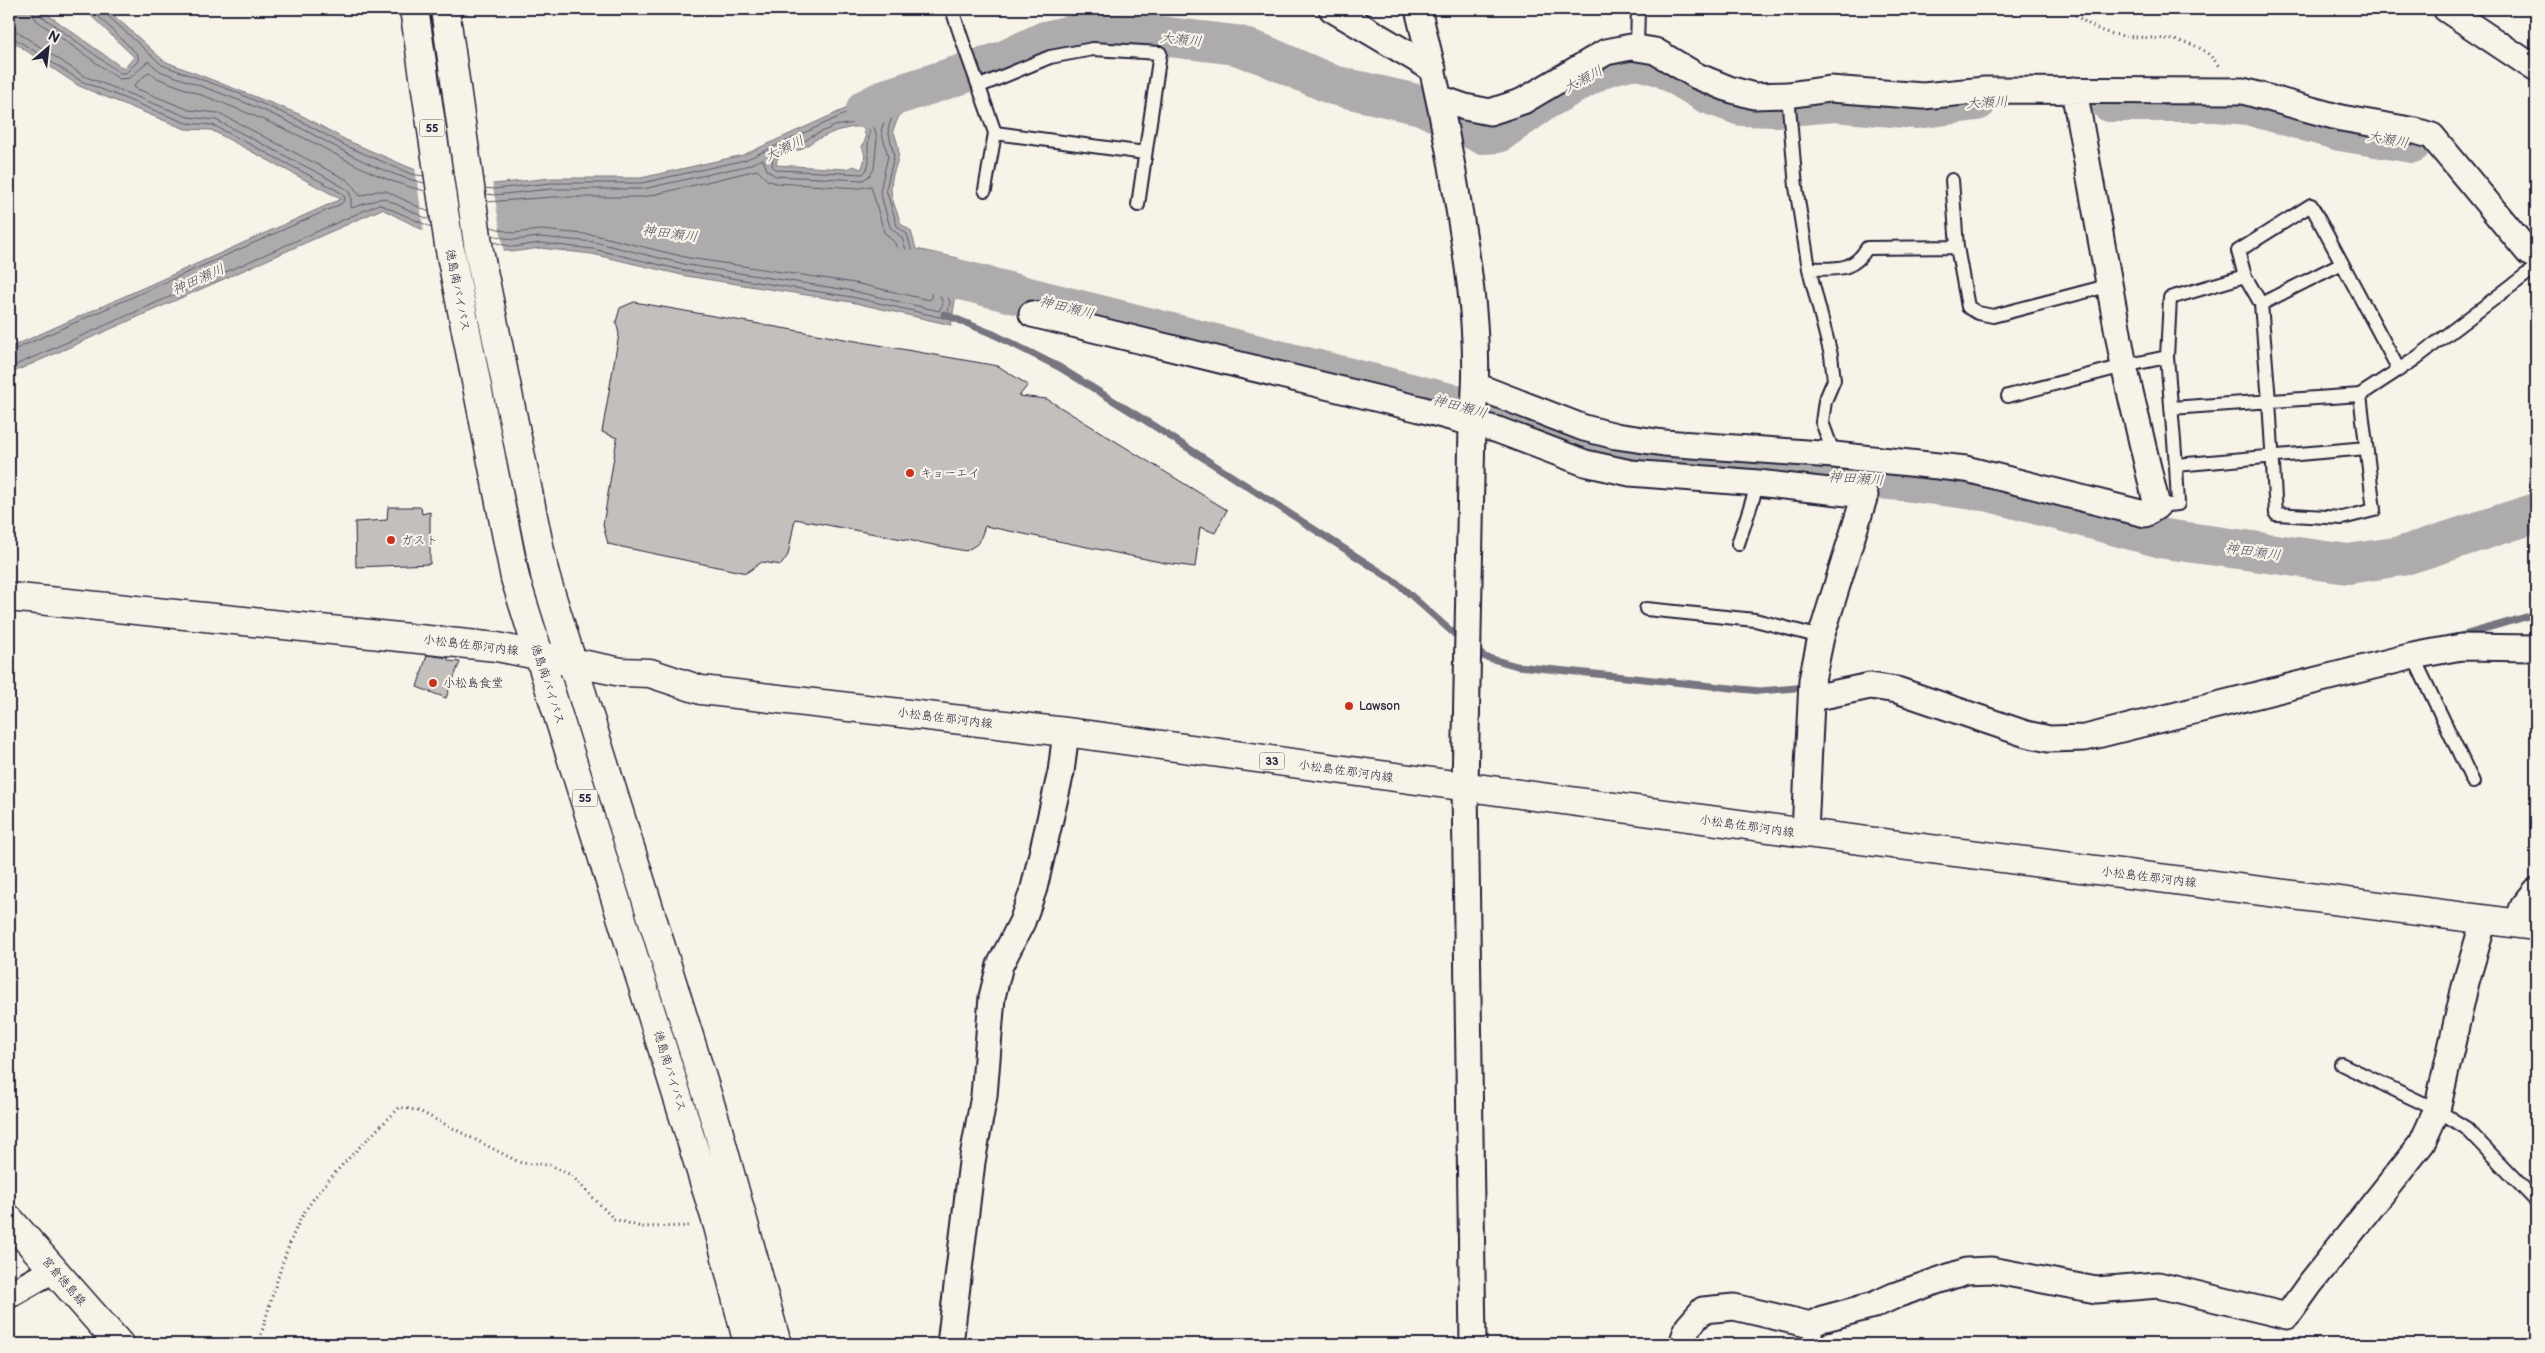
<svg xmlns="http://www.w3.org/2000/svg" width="2545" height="1353" font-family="'Balsamiq Sans','Klee One',sans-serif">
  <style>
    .water { fill: #aeabad; stroke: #76747f; fill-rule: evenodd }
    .pier { fill: #f7f3e8 }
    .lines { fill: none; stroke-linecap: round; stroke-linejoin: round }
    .shore { stroke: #5a5969; stroke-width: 1 }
    .stream { stroke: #76747f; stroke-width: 7 }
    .river { stroke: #aeabad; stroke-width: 40 }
    .building { fill: #c2bfbd; stroke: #22223b }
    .service-casing { stroke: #22223b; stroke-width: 16 }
    .minor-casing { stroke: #22223b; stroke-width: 29 }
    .secondary-casing { stroke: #22223b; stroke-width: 31 }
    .primary-casing { stroke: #22223b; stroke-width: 31 }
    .trunk-casing { stroke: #22223b; stroke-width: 31 }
    .path { stroke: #22223b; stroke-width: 3; stroke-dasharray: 1 4; stroke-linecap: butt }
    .service { stroke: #f7f3e8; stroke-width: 12 }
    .minor { stroke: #f7f3e8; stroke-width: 25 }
    .secondary { stroke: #f7f3e8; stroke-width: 28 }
    .primary { stroke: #f7f3e8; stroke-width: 28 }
    .trunk { stroke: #f7f3e8; stroke-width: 28 }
    .poi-dot { fill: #c8321e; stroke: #f7f3e8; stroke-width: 2 }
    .labels { text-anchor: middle; stroke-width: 4.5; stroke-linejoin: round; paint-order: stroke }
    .shield { fill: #f7f3e8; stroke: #62616f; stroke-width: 1 }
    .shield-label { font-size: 11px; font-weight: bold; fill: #22223b }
    .street-label { font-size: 12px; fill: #22223b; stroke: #f7f3e8 }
    .poi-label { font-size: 12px; fill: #22223b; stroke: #f7f3e8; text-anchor: start }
    .water-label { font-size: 14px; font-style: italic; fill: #535263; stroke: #f7f3e8 }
  </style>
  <rect width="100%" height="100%" fill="#f7f3e8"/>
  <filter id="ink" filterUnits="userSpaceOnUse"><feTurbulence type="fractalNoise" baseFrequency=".02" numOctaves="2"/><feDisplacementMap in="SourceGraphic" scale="10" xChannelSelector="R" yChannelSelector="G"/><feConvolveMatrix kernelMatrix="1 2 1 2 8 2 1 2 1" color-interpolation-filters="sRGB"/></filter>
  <g filter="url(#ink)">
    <!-- water -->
    <path class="water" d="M9,9H40L124,69L134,57L84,9H107L164,61L299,114L346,140L413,169L494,184L551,178H641L743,155L854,105L866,93L913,71L917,89L908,95L893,130C906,163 892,161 891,189C891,199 898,214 901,224L911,231L916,249L958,258L956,274L949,289L955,301L951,325L851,302L686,276L592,254L540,248L512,252L423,230L382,209L9,374V348L341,199L211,130L185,129L79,86L9,39ZM853,127H863L866,138L862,147C866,154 865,163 861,169L853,166L846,169L776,165L777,159L790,150H800L815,140L836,131Z"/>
    <!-- pier -->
    <path class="pier" d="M415,167L492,181L504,252L424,233Z"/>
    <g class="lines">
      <!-- shore -->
      <path class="shore" d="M31,9L36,20L119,79L130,78L148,61L160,71C205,88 252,103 295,125C336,146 379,174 425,183
        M38,9L40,15L120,73H126L138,61V55L91,9
        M105,9L106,14L162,65L233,91L297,119L344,145L411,174L424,176
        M9,29L16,31L84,76L188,117L216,120L324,176L348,190L351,197V208L383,198L430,220
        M9,35L81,81L186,123L213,125L322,182L343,194L345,199L341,204L9,352
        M864,122C874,130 867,139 868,148C869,158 871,166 863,174L777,170L772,166L773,156L788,146L799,145L812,136L835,126Z
        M485,188L494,189L551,183H642L745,160L856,109L869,97L909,79L911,87L904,91L896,106L888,129L894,156L886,189L897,226L907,234L912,252L952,262L951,272L944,289L950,302L947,316L944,318L852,297L686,271L593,249L540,243L513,247L493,242
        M426,191C376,181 334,151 289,131C246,111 201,95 157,78L149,72L134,85L135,88L189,110L219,113L349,181L360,196L377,191H386L429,212
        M486,194L495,195L551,189H643L746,166L763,159L767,170L775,176L863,180L869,176L874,169L877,138L873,123L862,113L873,102L892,94L894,97L881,130L888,156L880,191L890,227L902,238L909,258L945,267L937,288L943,304L939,311L853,291L688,265L594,242L540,237L513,240L492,235
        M487,202L552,197H644L757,170L767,180L776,183L859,188L871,186L884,232L895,243L900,259L910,267L934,273L930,288L932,298L929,300L855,283L689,258L595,235L541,230L513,233L491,227
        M9,368L379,204L431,227"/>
      <!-- stream -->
      <path class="stream" d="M944,314L993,334L1059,367L1143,419L1396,582L1461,640
        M2460,636L2536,614
        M1474,649L1485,657L1517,666L1760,691L1808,687"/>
      <!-- river -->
      <path class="river" d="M2110,102H2217L2248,105L2340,131L2412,143
        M866,109L888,98L1003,61L1045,41L1080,33L1160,36L1236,45L1262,54L1333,85L1421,105L1482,134L1498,133L1545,100L1604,67L1634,59L1663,67L1708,94L1741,106L1777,107L1834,102L1916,109L1977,101
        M900,269L933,273L1489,413L1576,448L1663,463L1903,481L1990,492L2165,539L2348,564L2402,556L2536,513"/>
    </g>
    <!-- building -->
    <path class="building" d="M634,302L998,366L1028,385L1019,396L1047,399L1227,510L1215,533L1200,527L1195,567L1165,563L985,526L979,543L966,551L795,519L788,555L781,565L762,562L746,573L608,544L603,525L617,438L602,432L619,334L616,322L620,308Z
      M388,507H421L422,514L430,512V564L356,567L355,522L387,520Z
      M427,655L448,658L449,661L460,662L446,698L417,687Z"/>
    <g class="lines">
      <!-- service casing -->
      <g class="service-casing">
        <path id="service" d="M952,9C965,51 981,91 995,133
          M1637,47L1638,9
          M980,86L1050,57L1093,49L1160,53L1138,205
          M1788,95L1796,187L1809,269L1831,355L1834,380L1825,401L1822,422L1834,455
          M1952,180L1957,247L1968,307L1978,313L1993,316L2111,285
          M985,190L995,133L1145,153
          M2342,263L2261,304L2269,401L2276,514L2342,518L2374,510L2360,395L2415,359L2536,267
          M1809,269C1835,268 1852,273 1867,248L1957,247
          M2245,276L2238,251L2311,205L2399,370
          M2167,357L2176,465L2366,448
          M2008,396L2124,366L2167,357L2170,298L2245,276L2261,304
          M2171,408L2360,395
          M2157,506L2178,504L2176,465
          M1738,544L1758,483
          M1646,609L1755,620L1821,637
          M2413,656L2473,782
          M2341,1064L2437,1110L2466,1128L2536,1201
          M1811,1325L1819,1344"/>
      </g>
      <!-- minor casing -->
      <g class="minor-casing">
        <path id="minor" d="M1332,9L1433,69
          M1418,9C1436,79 1450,149 1461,221C1472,288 1481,357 1472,425L1465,788L1473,1344
          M2446,9L2536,69
          M1439,98L1465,107L1490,112L1523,101L1606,52L1631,47L1655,51L1697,76L1729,89L1754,96L1788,95L1830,89L1923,96L1985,90L2243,91L2341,118L2416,131L2432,136L2529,253L2536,256
          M1032,314L1420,409L1498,430L1585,463L1630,473L1758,483L1865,495L1821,637L1812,680L1805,833
          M1476,386L1584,428L1616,436L1664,443L1834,455L1966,469L2145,514L2157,506L2124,366L2074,90
          M1813,698L1870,686L1897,690L2026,734L2049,739L2085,738L2413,656L2461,647L2536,648
          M2517,923L2523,907L2536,891
          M9,1295L53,1270
          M950,1344L972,1162L984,1096L992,997L1000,965L1022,922L1034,888L1061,772L1066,732
          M1682,1344L1688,1327L1703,1310L1734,1307L1811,1325L1822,1319L1874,1305L1896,1295L1966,1271L1991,1270L2096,1290L2158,1285L2287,1316L2310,1284L2422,1143L2437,1110L2466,982L2484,920"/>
      </g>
      <!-- secondary casing -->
      <g class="secondary-casing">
        <path id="secondary" d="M9,1219L119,1344"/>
      </g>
      <!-- primary casing -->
      <g class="primary-casing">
        <path id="primary" d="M9,597L497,647L621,672L650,673L701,690L1066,732L1805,833L2536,926"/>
      </g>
      <!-- trunk casing -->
      <g class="trunk-casing">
        <path id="trunk" d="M414,9L449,245L515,578L718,1226L748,1344
          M445,9L479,251L545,575L717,1126L777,1344"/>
      </g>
      <!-- path -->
      <path class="path" d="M2068,9C2077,17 2089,25 2100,30C2139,46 2194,25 2220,68
        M258,1344C271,1304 286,1238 309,1205C335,1169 369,1138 400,1107L419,1111L521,1163L550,1165L571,1175L614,1219L641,1227L692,1226"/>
      <!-- service -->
      <use href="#service" class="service"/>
      <!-- minor -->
      <use href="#minor" class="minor"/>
      <!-- secondary -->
      <use href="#secondary" class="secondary"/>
      <!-- primary -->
      <use href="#primary" class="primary"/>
      <!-- trunk -->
      <use href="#trunk" class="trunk"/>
    </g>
  </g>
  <!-- markers -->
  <g class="poi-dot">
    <circle cx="910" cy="473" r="5"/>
    <circle cx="391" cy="540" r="5"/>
    <circle cx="433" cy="683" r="5"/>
    <circle cx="1349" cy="706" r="5"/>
  </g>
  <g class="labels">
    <!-- shield labels -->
    <g class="shield">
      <rect x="419.5" y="119.5" width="25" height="17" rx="4"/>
      <rect x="1259.5" y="752.5" width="25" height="17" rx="4"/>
      <rect x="572.5" y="789.5" width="25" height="17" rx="4"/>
    </g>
    <g class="shield-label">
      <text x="432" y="132">55</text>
      <text x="1272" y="765">33</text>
      <text x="585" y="802">55</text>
    </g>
    <!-- street labels -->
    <g class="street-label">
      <text transform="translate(458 290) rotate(79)" y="4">徳島南バイパス</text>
      <text transform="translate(471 645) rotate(7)" y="4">小松島佐那河内線</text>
      <text transform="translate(548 684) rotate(72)" y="4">徳島南バイパス</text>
      <text transform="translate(945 718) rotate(7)" y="4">小松島佐那河内線</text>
      <text transform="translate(1346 771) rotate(8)" y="4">小松島佐那河内線</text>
      <text transform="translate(1747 826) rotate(8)" y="4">小松島佐那河内線</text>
      <text transform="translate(2149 877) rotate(7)" y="4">小松島佐那河内線</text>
      <text transform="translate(670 1071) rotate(73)" y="4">徳島南バイパス</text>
      <text transform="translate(64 1281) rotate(49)" y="4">宮倉徳島線</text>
    </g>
    <!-- poi labels -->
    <g class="poi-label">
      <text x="920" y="477">キョーエイ</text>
      <text x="401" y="544">ガスト</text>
      <text x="443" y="687">小松島食堂</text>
      <text x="1359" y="710">Lawson</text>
    </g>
    <!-- water labels -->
    <g class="water-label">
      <text transform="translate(1181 39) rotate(6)" y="5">大瀬川</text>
      <text transform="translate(1583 79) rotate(-28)" y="5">大瀬川</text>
      <text transform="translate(1987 102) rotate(-3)" y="5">大瀬川</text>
      <text transform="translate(2388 139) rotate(10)" y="5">大瀬川</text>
      <text transform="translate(784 148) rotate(-26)" y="5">大瀬川</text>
      <text transform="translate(670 233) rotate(7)" y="5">神田瀬川</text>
      <text transform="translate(198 279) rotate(-24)" y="5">神田瀬川</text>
      <text transform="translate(1067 307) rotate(14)" y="5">神田瀬川</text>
      <text transform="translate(1460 406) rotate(15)" y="5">神田瀬川</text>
      <text transform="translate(1856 478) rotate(4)" y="5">神田瀬川</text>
      <text transform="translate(2253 551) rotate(8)" y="5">神田瀬川</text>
    </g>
  </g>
  <!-- margin -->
  <rect width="2545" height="1353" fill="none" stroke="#f7f3e8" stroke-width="30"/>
  <rect x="15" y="15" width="2515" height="1323" fill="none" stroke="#22223b" stroke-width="2" filter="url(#ink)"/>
  <!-- north arrow -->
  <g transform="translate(48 48) rotate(28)" stroke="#f7f3e8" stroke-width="4" paint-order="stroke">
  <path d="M0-4L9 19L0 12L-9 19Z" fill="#22223b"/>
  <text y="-8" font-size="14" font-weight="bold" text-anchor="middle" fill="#22223b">N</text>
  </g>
</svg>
